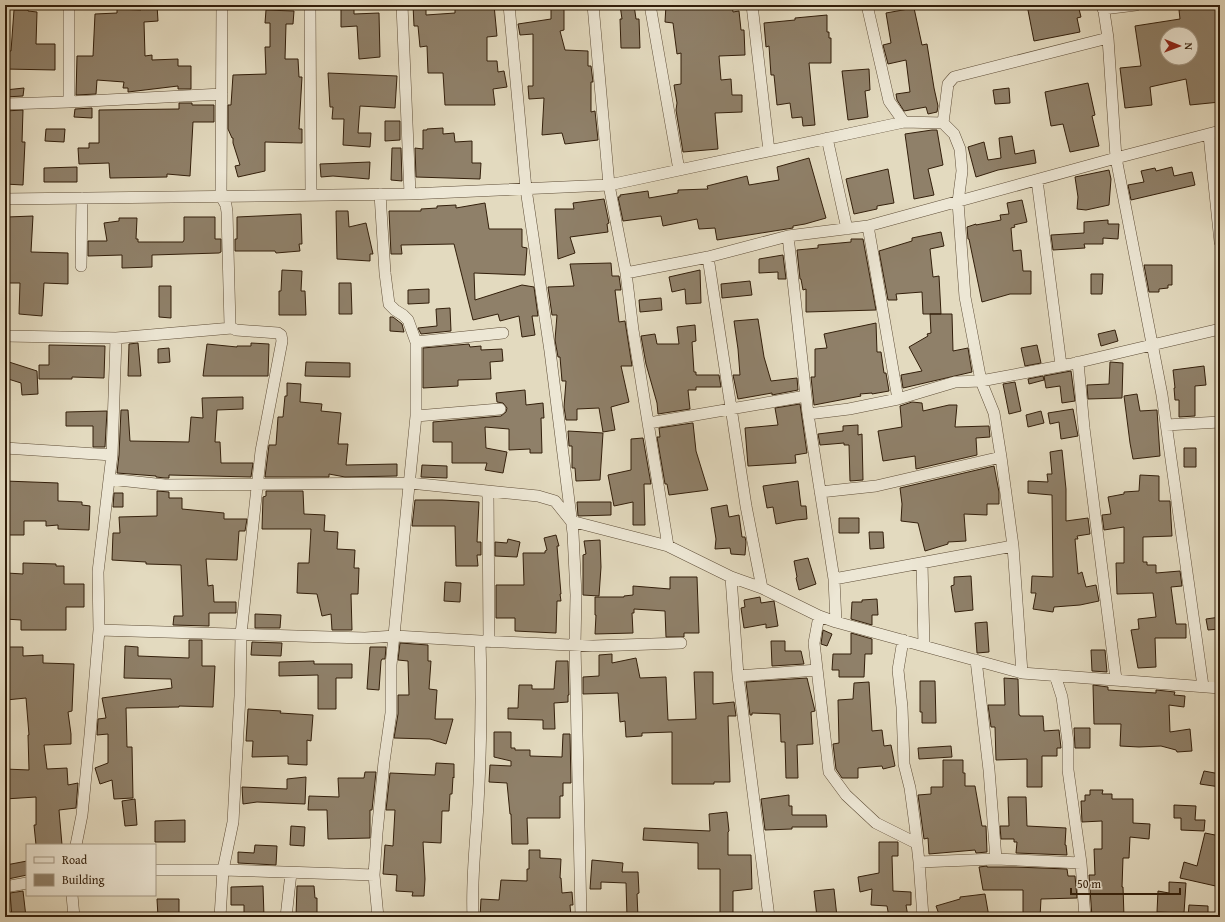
<svg xmlns="http://www.w3.org/2000/svg" width="1225" height="922" font-family="'Gentium Book Plus',serif">
  <style>
    .building { fill: #8f8069; stroke: #331f0b; fill-rule: evenodd }
    .lines { fill: none; stroke-linecap: round; stroke-linejoin: round }
    .minor-casing { stroke: #5f4e38; stroke-width: 12 }
    .minor { stroke: #ede7d5; stroke-width: 11 }
  </style>
  <rect width="100%" height="100%" fill="#e3dabf"/>
  <filter id="stains"><feTurbulence type="fractalNoise" baseFrequency=".005" numOctaves="4"/><feColorMatrix values="0 0 0 0 .2 0 0 0 0 .09 0 0 0 0 .02 0 0 0 .5 -.17"/></filter>
  <radialGradient id="worn" r=".72"><stop offset=".6" stop-color="#630" stop-opacity="0"/><stop offset="1" stop-color="#630" stop-opacity=".3"/></radialGradient>
  <!-- building -->
  <path class="building" d="M141,5H157L158,21L144,22L145,56L152,55V60L178,59V66H191V89H178V86L128,92V88H123L124,82L97,80L96,94L76,95L77,56H93L95,14L117,13V9L141,10Z
    M341,5H354V14L379,13L380,57L359,59L357,26L341,27Z
    M413,5H426V15L455,13V5H494L497,36L487,37V61H497L498,72L504,71L507,87L493,89L495,105H445L443,73H428L427,46L420,47L418,26H414Z
    M551,5H564V30L560,31L565,50L588,51V66H591L593,82H591V112L595,111L598,140L565,144L562,133L542,135L544,98L529,99L528,86H533V34L520,35L518,24L551,19Z
    M620,5H634L636,19H639L640,48H621L620,19H622Z
    M666,5H732L733,12L739,11L741,30H744L745,55L719,56L721,80L731,79L732,95H742V112L715,113L718,149L683,152L676,110L677,103L674,85L681,84V53L677,54L673,23L665,22Z
    M1027,5H1078L1081,17L1077,18L1080,32L1034,41Z
    M1207,6L1208,8L1219,7L1220,102L1190,105L1186,79L1150,87L1152,105L1125,108L1120,68L1141,66L1135,26L1180,19L1179,10ZM1167,34H1191V58H1167Z
    M914,8L922,45L927,44L934,88L938,106L937,112L928,114L926,107L904,111L897,100L896,94L910,92L906,60L888,64L883,45L891,43L886,13Z
    M14,10H28V11L37,12L36,44H55V70L5,69V51H11Z
    M266,10L294,11L293,24H286L285,59H298L299,77H302L299,129H302V143L265,142V171L238,177L235,166L240,165L233,143V138H232L228,129V105H231L233,75L266,74L265,47H270V23H265Z
    M827,15V32H829V38H831V63H809L815,125L803,126L802,117L792,118L790,103L777,105L774,75H771L769,46L766,47L764,23L795,20V18Z
    M869,69L870,90L865,91L868,117L848,120L842,71Z
    M328,73L397,76L395,108L360,106L358,133H371L370,147L343,145L344,119H332L333,107H330Z
    M1088,83L1095,115L1092,116L1099,146L1070,152L1063,124L1051,126L1045,92Z
    M24,88L23,96L5,97V90Z
    M1009,88L1010,103L995,104L993,90Z
    M179,103H192V105H214V122H193L190,176L167,174V177L110,178L109,163L79,164L78,148H89V143H99V110L179,109Z
    M92,108V118L74,117L75,109Z
    M23,110L22,142H25L23,185L5,184V111Z
    M385,121H400V140L385,141Z
    M443,128V134L454,133L455,142L472,141V163H481L480,179L416,177L415,148L423,149V130H427V129Z
    M46,129H65L64,142L45,141Z
    M932,130H937L943,165L928,169L934,195L914,199L905,134Z
    M1012,136L1015,154L1034,150L1036,163L998,170L976,177L968,147L984,142L988,160L1001,158L999,138Z
    M392,148H401L402,181L391,180Z
    M809,158L826,218L805,224L793,226V228L717,240L715,228L699,229L697,219L663,226L661,216L623,221L618,197H620V195L648,191L649,198L678,193V190L708,189L707,186L747,176L749,185L779,180L777,167Z
    M370,162L369,179L333,176L321,177L320,164Z
    M77,167V182H44V168Z
    M1172,167L1174,176L1192,172L1195,185L1131,200L1128,185L1144,182L1141,171L1155,168L1156,171Z
    M888,169L894,203L877,206V209L854,214L846,179Z
    M1109,170L1111,179L1109,205L1086,210L1077,209L1078,197L1075,177Z
    M604,199L609,223L607,224L608,232L570,237L575,253L558,259L555,209H574L573,203Z
    M1022,200L1027,222L1014,225L1015,227L1011,228L1013,251L1021,250L1023,271H1031V294H1010L982,302L969,239H968L967,227L976,224V225L1001,220L1000,215L1009,214L1007,203Z
    M485,203L489,229H522V247L527,248L525,275L474,273L475,300L522,285L534,287L538,316H532L535,335L522,337L519,316L500,321L498,314L473,320L454,244L401,245L402,254H391L389,211H421V209L437,208V206L456,205V208Z
    M336,211H348L349,227L366,223L373,254H370V261L337,259Z
    M301,214L302,244H299L300,251L276,253L275,251H235V239H237V217Z
    M33,216L31,252L68,253V284L44,283L42,316L19,314L20,283H5V252H8L7,217Z
    M184,217H215V239H221V252L219,253L152,255V267L122,268V255L88,256V241H107L104,223L119,221V218H137L136,239H138V242H183L184,240Z
    M1108,220V224H1119L1118,239L1103,238V244H1084L1085,248L1053,250L1051,235L1084,233V222Z
    M941,232L944,246L930,249L933,277L939,276L941,314H923L922,292L896,294L897,300H888L879,251L912,241V238Z
    M851,239H863L876,310L806,312V289L803,290L801,279H800L797,250L818,248V245L851,242Z
    M783,255L786,279H778V272L759,273V259Z
    M611,263L612,276H619L621,290H615L619,322L625,321L632,366H621L629,402L611,407L615,430L603,432L599,408L577,409V420H566L564,407L566,381H562L560,357H558L555,340L557,315H552L548,287L574,286L570,264Z
    M1144,265H1172V285H1168V288L1159,289V292H1149Z
    M282,270L302,271L301,291H305L306,315H279V291H281Z
    M700,270L701,303L686,304L685,289L672,292L669,277Z
    M1091,274H1103L1102,294H1091Z
    M750,281L752,295L722,298L721,284Z
    M339,283H351L352,314H339Z
    M159,286H171V318L159,317Z
    M429,289V303L408,304V290Z
    M661,298L662,310L640,312L639,300Z
    M450,308L451,331L421,334L418,328L437,326L436,309Z
    M930,314H952L953,351L968,348L972,372L903,388L901,375L922,371L909,347L928,336L927,334L931,333Z
    M390,317H393L402,324L404,332L390,331Z
    M758,319L764,357L771,381L797,378L798,390L772,395V393L738,399L733,375H740L738,349L734,321Z
    M876,323L877,352H881L884,373H886L889,391L872,394V393L860,394L861,396L814,405L811,377H815V349L827,348L824,334Z
    M695,325L696,341L692,342L694,372H696V375H719L721,387H696V390H688L690,409L658,414L657,403L646,364L641,336L655,334L657,344H679L677,327Z
    M1115,330L1118,341L1101,346L1098,334Z
    M138,343L141,376H128L129,344Z
    M251,343L269,344L268,376H203L207,344L237,347V346H251Z
    M469,344L470,347L481,346V350L502,349L503,361L490,362L491,379L458,380V386L423,388V348Z
    M49,345L105,346L104,378L72,377V379H39V365H49Z
    M1037,345L1041,363L1025,366L1021,348Z
    M169,348L170,362L158,363V349Z
    M9,362L37,371L38,394L22,395L21,383L5,378Z
    M306,362L350,363V377L305,376Z
    M1110,362L1123,363L1122,398L1088,399L1087,385L1109,384Z
    M1204,366L1206,385L1195,386V416L1179,417V400H1175L1174,388H1175L1173,370Z
    M1071,371L1075,401L1062,403L1060,386L1046,388L1044,376Z
    M1043,376L1044,380L1029,384L1028,379Z
    M1015,382L1021,411L1009,414L1003,384Z
    M287,383L301,384L300,402L322,404L321,411L341,413L338,444H348L346,465L397,464V476L345,477L329,474V477H265L269,445H276L278,417H283L285,396H287Z
    M525,390L526,405L543,403L544,418H541L542,453H530V449L509,450V429L485,427L486,448L507,452L503,473L485,470L487,463H452V442H433V422L501,416L506,412L507,408L503,403L497,402L496,393Z
    M1137,394L1140,411L1157,410L1160,456L1133,459L1130,443L1124,396Z
    M243,397V409L217,410L215,442H220L221,463H253L251,477L169,475V478H165L156,477V476L117,473L119,455L121,410H128L130,441L189,442L191,417L203,418L202,398Z
    M912,402L922,403L923,411L949,405H957L955,427L989,426L990,437L976,438L977,455L916,469L915,456L883,461L878,431L902,427L900,406Z
    M800,404L807,453L795,455L796,463L748,466L745,428L778,425L775,408Z
    M1073,409L1078,436L1061,439L1059,422L1050,424L1048,413Z
    M107,411L105,447H93V426H66V412Z
    M1041,411L1044,423L1028,427L1026,415Z
    M692,423H693L696,451L708,490L669,495L667,484H665L657,437H660L659,428Z
    M858,425V435L862,434L863,480L850,481L849,445H844V443L820,445L818,434L843,431V426Z
    M568,431L603,433L600,480L576,481L575,468H572V446H569Z
    M643,438L651,484H644L645,525H633V502L614,506L608,475L631,470V439Z
    M1184,448H1196V467H1184Z
    M1062,450L1066,489V521L1088,518L1090,534L1077,536L1078,539H1075L1078,574L1082,572L1086,587L1096,585L1099,601L1080,605L1054,607L1053,612L1033,609L1036,593H1031L1032,576L1053,577L1052,495L1028,493V481L1048,482L1047,474H1052L1050,452Z
    M422,465L447,466V478L421,477Z
    M994,466L999,492V504H987V515L964,514L966,541L948,542V544L925,551L918,523L901,521L902,504L900,488Z
    M1140,475L1159,476V501H1170L1172,536L1143,537V562H1147V565H1156V573L1180,571L1182,586L1171,587L1176,624H1186V638H1155L1156,667L1138,668L1131,630L1139,629L1138,619L1156,617L1153,593L1117,594L1116,563H1124V527L1104,530L1102,515L1111,514L1108,497L1124,494V492L1139,491Z
    M5,481L58,483V501L82,502V505L90,506L89,530L58,529V525L46,526V521H24V535H8V494L5,493Z
    M798,481L801,506H806L807,519L796,520L776,524L773,507L767,508L763,486Z
    M157,491L169,492V498H182V509L224,513V519H247L245,531H239L237,560L206,559L208,586L213,585L214,602H236V613H209V626L173,625L174,616H183L181,565L146,564V562L112,560L113,533H120L119,517L157,516Z
    M266,491H303L304,514L325,515L324,531L338,532L337,549L355,550L354,568H359L358,594H351L352,630H332L331,614L322,616L317,594L297,593L298,563H309L311,529H262L263,497L266,496Z
    M114,493H123V507H113Z
    M415,500H442L479,502L477,542H481V555H477L478,566H456L455,526H412Z
    M577,502H611V515L578,516Z
    M727,505L729,517L739,515L742,537H745L746,542L745,555L731,554L730,548L715,549L716,539L711,508Z
    M839,518H859V533H839Z
    M869,532H883L884,548L870,549Z
    M556,535L559,546H557L561,594H560L561,601H557L556,633L515,631V618H496V585H524L523,553H545V551L547,550L544,538Z
    M508,539L520,542L517,557L495,556V542L507,543Z
    M600,540L601,567L599,596L583,595V555L586,554L584,541Z
    M808,558L816,584L799,590L796,578L797,577L794,561Z
    M23,563L56,564V566H64V584H84V607H66V630H21V620L5,619L7,573L23,574Z
    M971,576L973,610L955,612L951,586L954,585V577Z
    M670,577H697L699,633H684V637H666L665,611L634,609V613H632L633,633L595,634L596,615H595V597H624V596L633,595V586L670,589Z
    M445,582L461,583L460,602L444,601Z
    M760,597L761,603L774,601L778,626L766,628V624L744,628L741,608L745,607L744,600Z
    M877,599L878,615H872V625L851,619L852,602H862V600Z
    M255,614L281,615L280,628H255Z
    M1220,617V629L1208,630L1206,619Z
    M987,622L989,652L977,653L975,623Z
    M823,630L832,634L827,646L821,644Z
    M851,633L872,639V654H865L864,677H839V670H832L833,654H851Z
    M189,640H202V666H215L213,707L179,706V707L126,708L127,747H132L133,798L114,799L112,780L100,784L95,768L108,763V734L97,735L98,719L106,718L102,698L172,688L171,679L124,678L125,646L138,647V656L189,658Z
    M771,641H785V651H801L804,664L772,666Z
    M252,642L282,643L281,656L251,655Z
    M400,643L428,645V661H431L429,689L437,690L435,719H453L446,744L430,739L394,738L398,714V695H409L408,661L398,660Z
    M5,647H23V656L43,655V663L74,664L72,711L68,712L71,734V744L44,745L47,769L67,768L68,785L78,783L76,808L59,810L62,845H36L34,825H36V797L5,799V769L29,770L28,735H29L26,698L6,700Z
    M370,647H386L385,659H382L381,661L379,690L367,689Z
    M1091,650H1105L1107,672L1092,671Z
    M612,654V663L636,658L640,678L666,677L668,720L696,719L694,672H713V704L734,702L736,716H728L730,782H714V784H672V732L642,733V736L626,737L625,721L620,722L618,693L583,694V677L599,676V655Z
    M314,661V664H352V678H336V709H318V675L279,676V662Z
    M556,661H568L569,695H568V702L554,703L555,729H543V720L508,719V708H518L519,685H532V689H554Z
    M807,678L815,711L811,712L813,744L797,745L798,778H786L785,742H781L780,714L752,713V715H750L746,682Z
    M1004,678L1018,679L1019,715H1020V716H1043L1044,731L1059,730L1061,748H1057V756H1042V787H1027V759L996,760L995,727H991L988,705H1005Z
    M920,681H935L936,723H922V712H920Z
    M869,682L872,731L882,730L884,746L891,745L895,766L883,769L882,766L858,768V778H842L836,769L833,744L839,743L838,700L853,699L854,683Z
    M1093,685L1108,687V690L1156,693V690L1175,692L1174,695L1185,696L1184,707L1169,705L1170,732L1190,729L1192,751L1177,752L1176,750L1161,746L1139,747L1120,746L1121,724H1094Z
    M248,709L281,711L280,713L313,715L311,741L307,740V765L288,764V756L252,757L253,741H246Z
    M1074,728H1090V748H1075Z
    M494,732H511V748H515V750H530V756L562,757L563,734H570L571,783H563V796H560V818H527L528,844H512L511,814H510L507,783L489,782L490,765L511,766V761L494,757Z
    M951,746L952,757L919,759L918,748Z
    M943,760H963V773H965V786H975L982,826H986L987,852L976,853L975,850L929,854L928,838L924,839L918,795L931,794V787H943Z
    M436,763L454,764V778L453,777L452,794H450L449,811H442L441,843L423,842L425,879L424,896H412L413,892L396,891L397,875L383,874L385,845L393,846L395,810H386L390,773L435,775Z
    M1204,771L1220,774V787L1200,784Z
    M365,772H376L372,810H370V838L328,839L327,810H308L309,796L339,797L338,778H364Z
    M306,777L305,804L257,802L243,804L242,787L287,789V779Z
    M1090,790H1103L1102,794H1112V799H1133V823L1150,824L1149,839L1130,837L1129,858H1123L1122,887H1123L1124,917H1092L1089,875H1095L1094,849H1102V821L1082,822L1081,801H1085V795H1090Z
    M789,795V806H792V815H826L827,827H792V829L765,830L761,799Z
    M1008,797H1026L1027,826L1066,828L1065,845H1066L1067,855L1016,853L1017,842H1014V839H1001L1000,826H1009Z
    M135,799L137,825L125,826L122,801Z
    M1174,805L1196,806L1195,820H1205L1204,831L1181,830V818H1174Z
    M727,812L729,831L728,832V855H751L752,889L733,891V917H720V869H698V843L643,840L644,828L710,831L709,814Z
    M185,820V842H155V821Z
    M291,826L305,827L304,846L290,845Z
    M1205,833L1220,836V887L1180,878L1184,862L1197,866Z
    M879,842H898V856H892L893,891L911,892V905H906L908,917H889L887,906L871,905L872,889L860,892L858,877L879,873Z
    M255,845L277,846L276,865L238,863V852L254,853Z
    M529,850H540V858L561,859L560,878H561L562,893L572,892L573,905H570L571,917H480L481,899L499,900L501,880L527,881V869H529Z
    M592,860L623,863L622,872H638L639,893L637,894L638,917H627L626,883L601,882V889H590Z
    M27,861V875L8,879L6,865Z
    M987,866V867H1015L1067,869L1068,876H1075L1077,898L1041,899L1040,917H1023V890H983L979,867Z
    M1169,882L1186,883L1184,913L1157,912L1158,891L1169,893Z
    M263,886L264,917H244V905H231V887Z
    M297,886H314L315,898H317V917H296Z
    M834,889L837,917H817L814,891Z
    M23,891L26,917H12L10,893Z
    M985,894L989,917H940L936,906L960,899V897Z
    M157,899H179V917H158Z
    M1189,905L1208,906V917H1188Z"/>
  <g class="lines">
    <!-- minor casing -->
    <g class="minor-casing">
      <path id="minor" d="M69,5V102
        M310,5L311,195
        M402,5L410,194
        M509,5L526,189L550,351L573,533L576,595L575,644L581,917
        M593,5L609,185L626,273L633,330L668,546
        M650,5L679,170
        M752,5L769,151
        M867,5L889,101L904,122L943,123L954,134L960,149L962,171L958,202L965,297L981,381L994,413L1001,457L1013,546L1022,673
        M1103,5L1108,38L1116,158L1162,395L1203,686
        M1103,9L1136,5
        M5,104L69,102L222,94
        M943,123L948,84L954,77L1108,38
        M1209,135L1220,242
        M827,138L847,229
        M1037,180L1061,365
        M5,199L410,194L609,185L904,122
        M868,226L898,399
        M788,236L808,414L834,579L836,622
        M708,257L746,506L762,588
        M81,266L82,198
        M626,273L708,257L788,236L868,226L1116,158L1220,131
        M5,336L116,338L232,328
        M416,342L503,333
        M1078,362L1084,428L1116,679
        M808,414L849,409L898,399L955,382L981,381L1071,364L1220,329
        M416,416L500,409
        M649,423L806,396
        M1166,425L1220,422
        M5,448L112,455
        M109,479L165,485L410,483L538,496L555,501L571,521L668,546L731,577L762,588L819,616L836,622L1022,673L1220,688
        M488,491L489,642
        M820,492L876,486L1001,457
        M922,563L924,646
        M731,577L738,676L769,917
        M834,579L1013,546
        M819,616L814,643L829,772L846,795L876,823L916,843
        M99,630L330,637L365,638L395,636L480,641L593,646L681,643
        M903,640L898,670L902,707L904,764L910,788L915,825L919,862L923,917
        M976,660L989,770L996,859
        M1055,675L1062,697L1068,742V770L1081,863L1085,917
        M738,676L817,670
        M76,845L82,815L90,735L99,630L98,572L112,455L116,338
        M919,862L996,859L1081,863
        M155,870H223L374,875
        M5,887L27,883
        M72,895L74,917
        M220,917L223,870L233,822L240,696L241,634L261,451L282,341L281,335L278,333L236,330L232,328L230,325L227,212L226,205L221,196L222,5
        M286,917L291,873
        M378,917L374,875L377,833L384,762L391,713V665L416,416V342L408,320L403,315L395,310L389,304L385,273L380,194
        M473,917C471,879 476,841 478,804C481,750 482,696 480,641"/>
    </g>
    <!-- minor -->
    <use href="#minor" class="minor"/>
  </g>
  <!-- margin -->
  <rect width="1225" height="922" fill="none" stroke="#e3dabf" stroke-width="20"/>
  <rect x="6" y="6" width="1213" height="910" fill="none" stroke="#331f0b" stroke-width="2"/>
  <rect x="10" y="10" width="1205" height="902" fill="none" stroke="#331f0b"/>
  <!-- legend -->
  <rect x="26" y="844" width="130" height="52" fill="#ede7d5" stroke="#a39784"/>
  <rect x="34" y="857" width="20" height="6" fill="#ede7d5" stroke="#a39784"/>
  <text x="62" y="864" font-size="12" fill="#331f0b">Road</text>
  <rect x="34" y="874" width="20" height="12" fill="#8f8069" stroke="#a39784"/>
  <text x="62" y="884" font-size="12" fill="#331f0b">Building</text>
  <!-- north arrow -->
  <g transform="translate(1179 46) rotate(91)"><circle r="19" fill="#ede7d5" stroke="#a39784"/>
  <path d="M0-3L7 15L0 10L-7 15Z" fill="#8f2418"/>
  <text y="-6" font-size="11" font-weight="bold" text-anchor="middle" fill="#331f0b">N</text>
  </g>
  <!-- scale -->
  <path d="M1071 888v6h109v-6" fill="none" stroke="#331f0b" stroke-width="2"/>
  <text x="1077" y="888" font-size="12" fill="#331f0b" stroke="#ede7d5" stroke-width="3" paint-order="stroke">50 m</text>
  <rect width="100%" height="100%" filter="url(#stains)"/>
  <rect width="100%" height="100%" fill="url(#worn)"/>
</svg>
